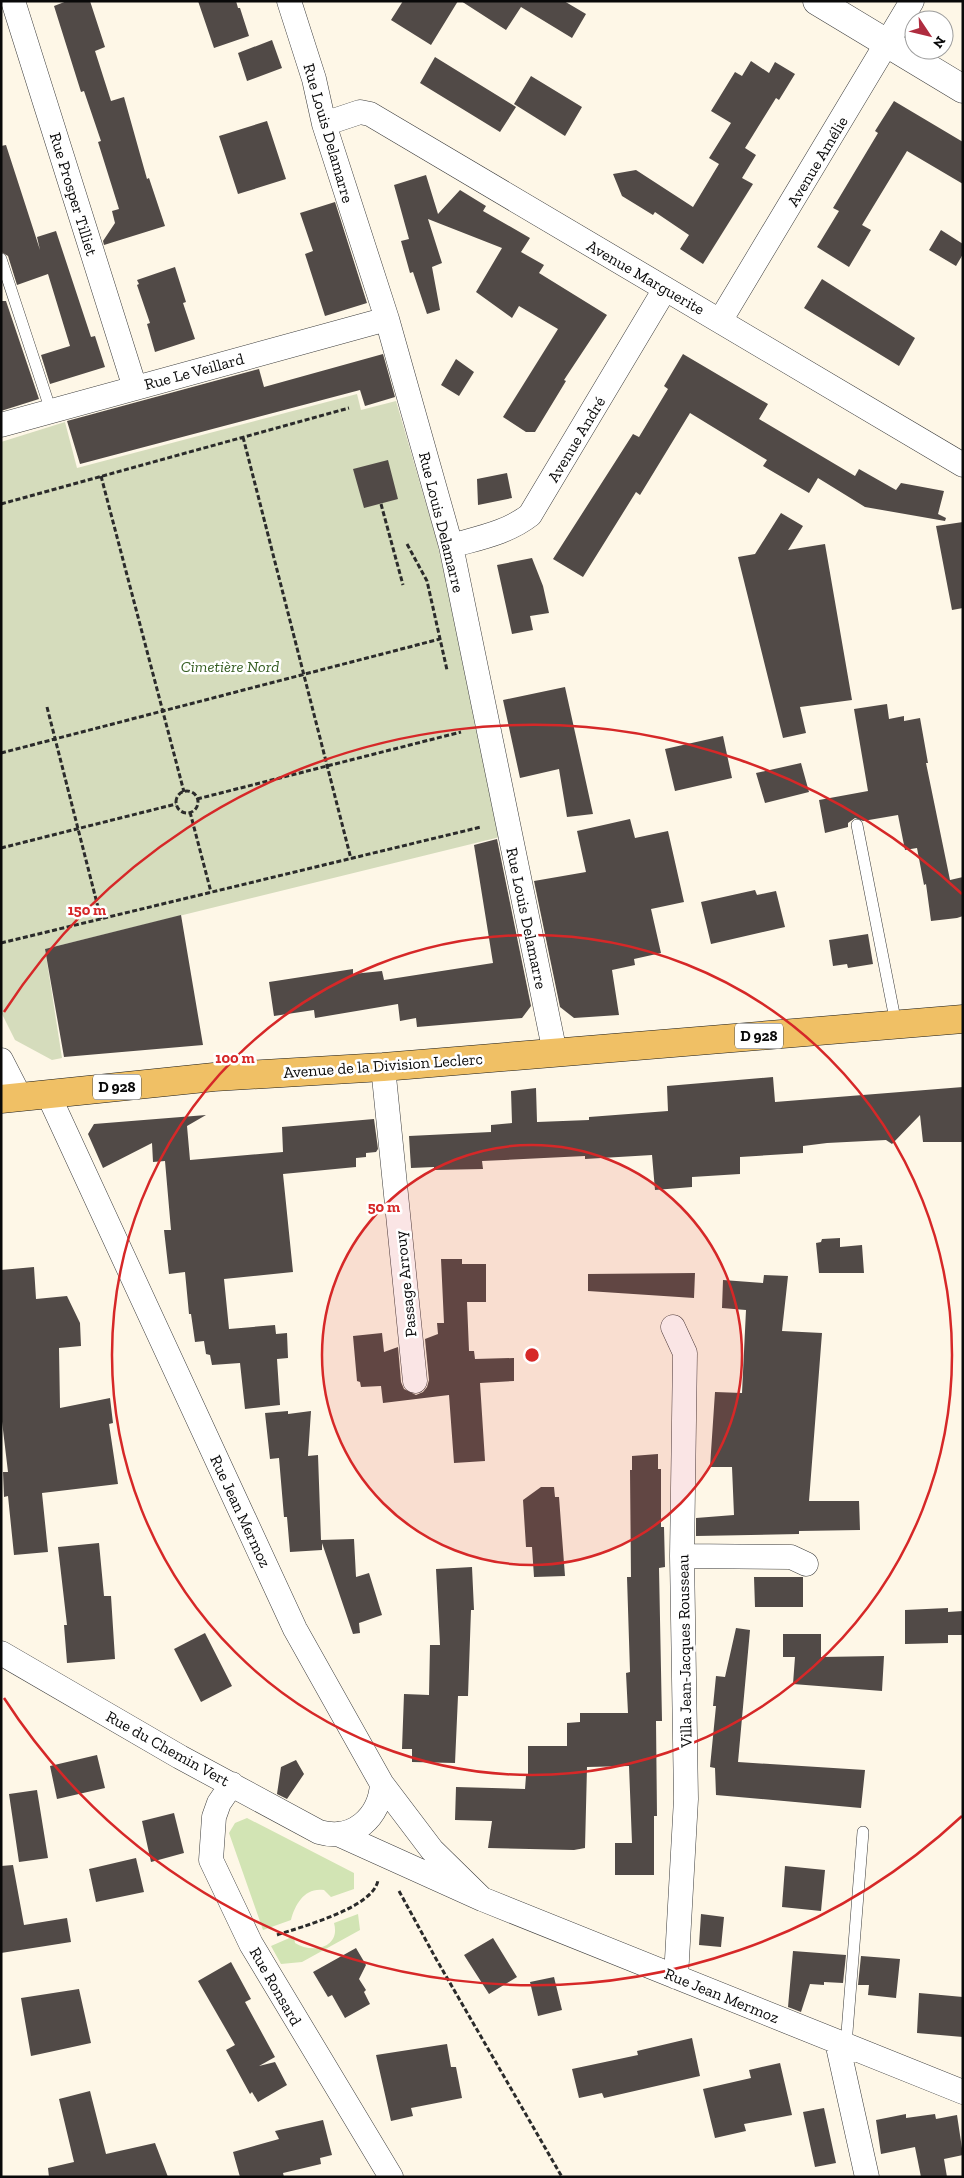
<svg xmlns="http://www.w3.org/2000/svg" width="964" height="2178" font-family="'Zilla Slab',serif">
  <style>
    .green { fill: #d2e4b4 }
    .cemetery { fill: #d5dcbc }
    .building { fill: #514a47 }
    .lines { fill: none; stroke-linecap: round; stroke-linejoin: round }
    .service-casing { stroke: #3c3c3c; stroke-width: 12 }
    .minor-casing { stroke: #3c3c3c; stroke-width: 25 }
    .tertiary-casing { stroke: #3c3c3c; stroke-width: 29 }
    .primary-casing { stroke: #1a1a1a; stroke-width: 29 }
    .path { stroke: #2b2b2b; stroke-width: 3; stroke-dasharray: 5 2.5; stroke-linecap: butt }
    .service { stroke: #fff; stroke-width: 11 }
    .minor { stroke: #fff; stroke-width: 24 }
    .tertiary { stroke: #fff; stroke-width: 28 }
    .primary { stroke: #f0c065; stroke-width: 28 }
    .ring { fill: none; stroke: #d62828; stroke-width: 2.5 }
    .labels { text-anchor: middle; stroke-width: 5; stroke-linejoin: round; paint-order: stroke }
    .shield { fill: #fff; stroke: #535353; stroke-width: 1 }
    .shield-label { font-size: 15px; font-weight: bold; fill: #090909 }
    .street-label { font-size: 16px; fill: #090909; stroke: #fff }
    .park-label { font-size: 16px; font-style: italic; fill: #325b1f; stroke: #fff }
    .centre { fill: #d62828; stroke: #fff; stroke-width: 2.5 }
    .ring-label { font-size: 15px; text-anchor: middle; font-weight: bold; fill: #d62828; stroke: #fff; stroke-width: 5; stroke-linejoin: round; paint-order: stroke }
  </style>
  <rect width="100%" height="100%" fill="#fef7e7"/>
  <!-- green -->
  <path class="green" d="M247,1818L354,1873V1889L331,1897L324,1890C305,1887 295,1904 291,1920L263,1930L229,1833L235,1823Z
    M358,1914L360,1930L302,1962L281,1964L271,1946L294,1936L295,1943C312,1954 341,1948 334,1923Z"/>
  <!-- cemetery -->
  <path class="cemetery" d="M357,394L361,410L396,401L436,538L504,836L45,949L62,1058L52,1060L15,1040L1,1012V442L65,422L77,468Z"/>
  <!-- building -->
  <path class="building" d="M67,1H90L105,47L95,51L111,101L124,97L147,179L149,178L165,226L104,245L103,241L115,223L112,211L119,209L98,142L101,141L84,91L81,92L54,6Z
    M198,1H236L238,8H240L249,36L214,48Z
    M403,1H458L431,45L391,20Z
    M461,1H564L586,14L572,38L521,7L506,30Z
    M272,40L282,68L247,81L238,53Z
    M435,57L516,107L500,132L420,83Z
    M751,61L769,73L775,62L795,74L779,100L776,98L745,148L756,155L742,178L753,184L703,264L680,249L689,235L655,212L653,215L622,196L613,174L636,170L693,207L719,164L709,158L731,123L711,111L735,72L742,76Z
    M531,76L582,107L565,136L514,104Z
    M894,101L963,142V184L907,151L862,225L871,230L849,267L817,247L839,211L833,208L878,133L875,131Z
    M267,121L286,179L238,194L219,136Z
    M6,145L40,250L37,237L56,231L91,337L95,336L105,367L50,384L41,355L70,346L48,274L17,285L8,256L1,252V146Z
    M426,175L438,214L460,190L486,206L483,211L530,238L521,252L544,265L539,273L607,315L564,380L566,381L535,432H526L503,417L558,329L519,306L512,318L476,292L502,248L428,219L442,263L432,267L440,310L427,314L413,272L410,273L401,241L409,239L394,185Z
    M335,202L367,303L325,316L305,254L313,251L300,213Z
    M941,230L963,244V254L956,266L929,250Z
    M175,267L186,302L183,303L195,339L155,352L147,324L150,323L137,285L139,284L137,280Z
    M822,279L915,338L899,366L804,308Z
    M1,301H6L39,399L1,411Z
    M383,354L395,397L365,406L360,390L80,464L67,421L259,369L264,387Z
    M683,354L768,404L759,419L855,476L859,469L896,490L901,483L944,491L938,514L946,518L945,521L865,507L818,478L809,493L763,466L767,460L690,413L640,495L636,492L583,577L553,559L633,434L639,437L668,389L664,386Z
    M456,359L474,372L459,396L441,385Z
    M388,460L398,499L364,508L353,469Z
    M507,473L512,498L478,505L477,479Z
    M781,513L803,526L788,550L825,544L852,700L800,707L806,733L783,738L738,557L755,554Z
    M963,522V608L952,610L936,526Z
    M532,558L543,586L549,613L530,616L533,630L512,634L497,565Z
    M565,687L593,814L567,817L559,769L520,778L503,700Z
    M887,704L889,719L904,716V721L920,718L928,763H926L950,880L963,877V916L957,918L931,921L926,884L924,885L917,848L905,850L898,815L863,821L855,818L848,823V827L825,833L819,800L868,791L854,709Z
    M723,736L732,778L675,791L665,749Z
    M801,763L809,792L765,803L756,773Z
    M630,819L635,838L668,831L684,902L651,909L661,953L634,959L635,965L612,970L619,1015L574,1018L560,1007L534,881L586,872L577,831Z
    M497,839L531,1006L522,1018L417,1027L416,1018L400,1021L398,1004L315,1018L314,1010L274,1016L269,982L353,969V974L382,971L384,980L493,963L474,845Z
    M755,890L757,895L776,891L785,927L711,944L701,902Z
    M181,915L203,1045L64,1057L45,949Z
    M868,934L873,964L848,968L847,964L833,966L829,940Z
    M773,1077L775,1102L963,1087V1142H923L920,1115L892,1144L886,1140L827,1143L803,1146V1153L740,1157V1174L692,1177V1187L655,1190L652,1155L585,1159V1156L482,1161L483,1169L434,1170V1167L411,1168L409,1136L491,1132V1125L512,1123L511,1091L536,1088L537,1122L589,1120V1117L668,1111L667,1086Z
    M206,1115L187,1126L190,1160L283,1152L282,1127L374,1119L378,1149L376,1152L366,1153V1157L356,1158V1167L283,1174L293,1272L224,1279L229,1329L275,1325L276,1334L287,1333L288,1358L277,1359L280,1405L245,1409L240,1363L212,1365L210,1355L206,1354L204,1341L195,1342L191,1314H189L185,1272L169,1274L164,1230H171L165,1161L153,1162L152,1143L103,1168L88,1134L94,1124Z
    M840,1238V1247L862,1245L864,1273H819L816,1243L821,1242L822,1239Z
    M441,1259H462V1264H486V1302H467L469,1351H474L475,1359L514,1358V1381L480,1383L485,1461L454,1463L449,1395L383,1403L381,1386L361,1387L360,1382L357,1381L353,1336L382,1333L384,1352L398,1347L401,1382L404,1389L416,1395L423,1392L427,1387L429,1380L425,1339L438,1334L437,1323H444Z
    M34,1267L36,1299L67,1296L80,1323L81,1346L59,1348L60,1408L110,1398L113,1423L109,1424L118,1484L42,1493L48,1552L14,1555L8,1496L4,1497L3,1472H8L1,1413V1270Z
    M695,1273L694,1298L588,1291V1274Z
    M764,1275L788,1276L782,1331L822,1333L809,1501H859L860,1530L799,1531V1534L696,1536V1518L734,1515L732,1467H710L715,1392L742,1393L746,1310L722,1308L723,1280L763,1283Z
    M288,1411V1414L311,1411L308,1456L318,1455L321,1540L354,1539L356,1577L369,1573L382,1615L359,1623L360,1633L353,1634L322,1543V1550L290,1552L287,1517H284L279,1458L270,1459L265,1413Z
    M658,1454V1469H661V1527H664L665,1567L659,1568L662,1721H656L657,1816H654V1875H615V1843H632L629,1766L587,1767L585,1848L574,1850L488,1848L492,1821L455,1820L456,1787L525,1789L526,1776H528V1746H567V1723L580,1722V1713H628L626,1673L630,1672L627,1577H631L630,1470H632V1456Z
    M541,1487H554L555,1497H559L565,1576L534,1577L532,1547H526L523,1500Z
    M99,1543L104,1596H111L115,1659L67,1663L64,1625H67L58,1547Z
    M472,1567L474,1610H471L468,1696H458L455,1763L412,1762V1749H402L404,1694L429,1695L430,1645H440L436,1569Z
    M754,1577H803V1607H755Z
    M948,1608V1612L963,1611V1635H948V1643L905,1644V1610Z
    M736,1628L750,1630L738,1762L865,1770L861,1808L716,1795L715,1768L710,1767L716,1706H713L716,1676L725,1677Z
    M205,1633L232,1686L201,1702L174,1649Z
    M783,1634H821V1657L884,1656L882,1691L793,1684L795,1657H783Z
    M97,1755L105,1788L57,1799L50,1766Z
    M296,1760L304,1774L287,1799L277,1794L281,1767Z
    M37,1790L48,1858L19,1862L9,1794Z
    M174,1813L184,1853L151,1862L142,1821Z
    M136,1858L144,1892L96,1902L89,1869Z
    M13,1865L24,1925L67,1918L71,1942L1,1953V1866Z
    M785,1866L825,1870L821,1911L782,1907Z
    M701,1914L724,1917L721,1947L699,1945Z
    M493,1938L517,1977L489,1994L464,1955Z
    M356,1948L366,1965L359,1979L366,1990L364,1992L370,2004L345,2018L332,1995L328,1997L313,1972Z
    M793,1951L846,1955L843,1983L824,1982V1985L810,1984L801,2012L788,2007Z
    M861,1956L900,1959L896,1998L868,1995L869,1985H858Z
    M231,1962L251,1999L245,2002L275,2057L259,2066L275,2062L287,2085L258,2102L252,2092L250,2094L226,2050L235,2045L198,1981Z
    M554,1977L562,2010L538,2016L530,1982Z
    M79,1989L91,2043L31,2056L21,1998Z
    M919,1993L963,1997V2037L917,2033Z
    M692,2038L700,2076L604,2098L602,2093L579,2098L572,2069L638,2055L637,2051Z
    M447,2044L451,2067H456L462,2098L411,2108L413,2116L391,2121L376,2055Z
    M780,2063L792,2115L744,2124L746,2131L715,2138L703,2089L751,2078L749,2070Z
    M90,2091L106,2154L155,2143L168,2177H49L48,2168L74,2162L59,2099Z
    M824,2108L836,2163L815,2167L803,2112Z
    M906,2114V2118L935,2114L936,2119L957,2115L963,2155L944,2159L947,2177H921L915,2147L881,2154L876,2120Z
    M323,2120L332,2155L320,2158L321,2164L283,2173L284,2177H240L233,2152L279,2139L275,2131Z"/>
  <g class="lines">
    <!-- service casing -->
    <g class="service-casing">
      <path id="service" d="M1,259L51,411
        M857,825L896,1024
        M846,2045L863,1832"/>
    </g>
    <!-- minor casing -->
    <g class="minor-casing">
      <path id="minor" d="M13,1L135,388
        M289,1L314,79L324,124L387,319L451,546L555,1053
        M324,124L360,112L370,114L963,465
        M720,321L912,1
        M1,425L387,319
        M451,546C478,538 507,533 530,515L665,289
        M1,1060L20,1097
        M383,1067L415,1381
        M48,1094L295,1629L382,1784L432,1850L482,1899
        M673,1327L685,1353L682,1556L686,1799L676,1977
        M682,1556L791,1557L806,1564
        M1,1653L180,1757L319,1832C353,1842 380,1817 382,1784
        M232,1784L219,1803L214,1817L211,1860L251,1944L391,2177
        M338,1834L482,1899L963,2092
        M837,2042L867,2177"/>
    </g>
    <!-- tertiary casing -->
    <g class="tertiary-casing">
      <path id="tertiary" d="M817,1L963,89"/>
    </g>
    <!-- primary casing -->
    <g class="primary-casing">
      <path id="primary" d="M1,1099L214,1077L383,1067L963,1019"/>
    </g>
    <!-- path -->
    <path class="path" d="M243,437L351,859
      M101,476L184,792
      M1,504L349,408
      M381,504L403,585
      M407,544L427,581L447,670
      M47,707L101,919
      M1,753L440,639
      M176 802a11 11 0 1 1 22 0a11 11 0 1 1-22 0Z
      M197,799L461,732
      M190,812L211,892
      M1,848L176,804
      M1,943L481,827
      M399,1891L435,1957L562,2177
      M277,1935C300,1927 374,1908 378,1880"/>
    <!-- service -->
    <use href="#service" class="service"/>
    <!-- minor -->
    <use href="#minor" class="minor"/>
    <!-- tertiary -->
    <use href="#tertiary" class="tertiary"/>
    <!-- primary -->
    <use href="#primary" class="primary"/>
  </g>
  <!-- distance rings -->
  <circle cx="532" cy="1355" r="210" fill="#d62828" fill-opacity=".12"/>
  <g class="ring">
    <circle cx="532" cy="1355" r="210"/>
    <circle cx="532" cy="1355" r="420"/>
    <path d="M962 1816A630 630 0 0 1 4 1698M4 1012A630 630 0 0 1 962 894"/>
  </g>
  <g class="labels">
    <!-- shield labels -->
    <g class="shield">
      <rect x="735" y="1023.5" width="48" height="25" rx="4"/>
      <rect x="93" y="1074.5" width="48" height="25" rx="4"/>
    </g>
    <g class="shield-label">
      <text x="759" y="1041">D 928</text>
      <text x="117" y="1092">D 928</text>
    </g>
    <!-- street labels -->
    <g class="street-label">
      <text transform="translate(329 133) rotate(74)" y="6">Rue Louis Delamarre</text>
      <text transform="translate(817 161) rotate(-59)" y="6">Avenue Amélie</text>
      <text transform="translate(74 194) rotate(73)" y="6">Rue Prosper Tilliet</text>
      <text transform="translate(646 277) rotate(30)" y="6">Avenue Marguerite</text>
      <text transform="translate(194 371) rotate(-15)" y="6">Rue Le Veillard</text>
      <text transform="translate(576 439) rotate(-59)" y="6">Avenue André</text>
      <text transform="translate(442 522) rotate(76)" y="6">Rue Louis Delamarre</text>
      <text transform="translate(527 918) rotate(78)" y="6">Rue Louis Delamarre</text>
      <text transform="translate(383 1065) rotate(-4)" y="6">Avenue de la Division Leclerc</text>
      <text transform="translate(405 1284) rotate(-96)" y="6">Passage Arrouy</text>
      <text transform="translate(241 1511) rotate(65)" y="6">Rue Jean Mermoz</text>
      <text transform="translate(684 1651) rotate(-91)" y="6">Villa Jean-Jacques Rousseau</text>
      <text transform="translate(168 1748) rotate(29)" y="6">Rue du Chemin Vert</text>
      <text transform="translate(276 1986) rotate(60)" y="6">Rue Ronsard</text>
      <text transform="translate(722 1995) rotate(22)" y="6">Rue Jean Mermoz</text>
    </g>
    <!-- park labels -->
    <g class="park-label">
      <text x="230" y="672">Cimetière Nord</text>
    </g>
  </g>
  <circle cx="532" cy="1355" r="8" class="centre"/>
  <g class="ring-label">
    <text x="87" y="915">150 m</text>
    <text x="235" y="1063">100 m</text>
    <text x="384" y="1212">50 m</text>
  </g>
  <!-- border -->
  <rect width="964" height="2178" fill="none" stroke="#090909" stroke-width="5"/>
  <!-- north arrow -->
  <g transform="translate(929 35) rotate(125)"><circle r="24" fill="#ffffff" stroke="#9d9d9d"/>
  <path d="M0-4L9 19L0 12L-9 19Z" fill="#af2c3f"/>
  <text y="-8" font-size="14" font-weight="bold" text-anchor="middle" fill="#090909">N</text>
  </g>
</svg>
